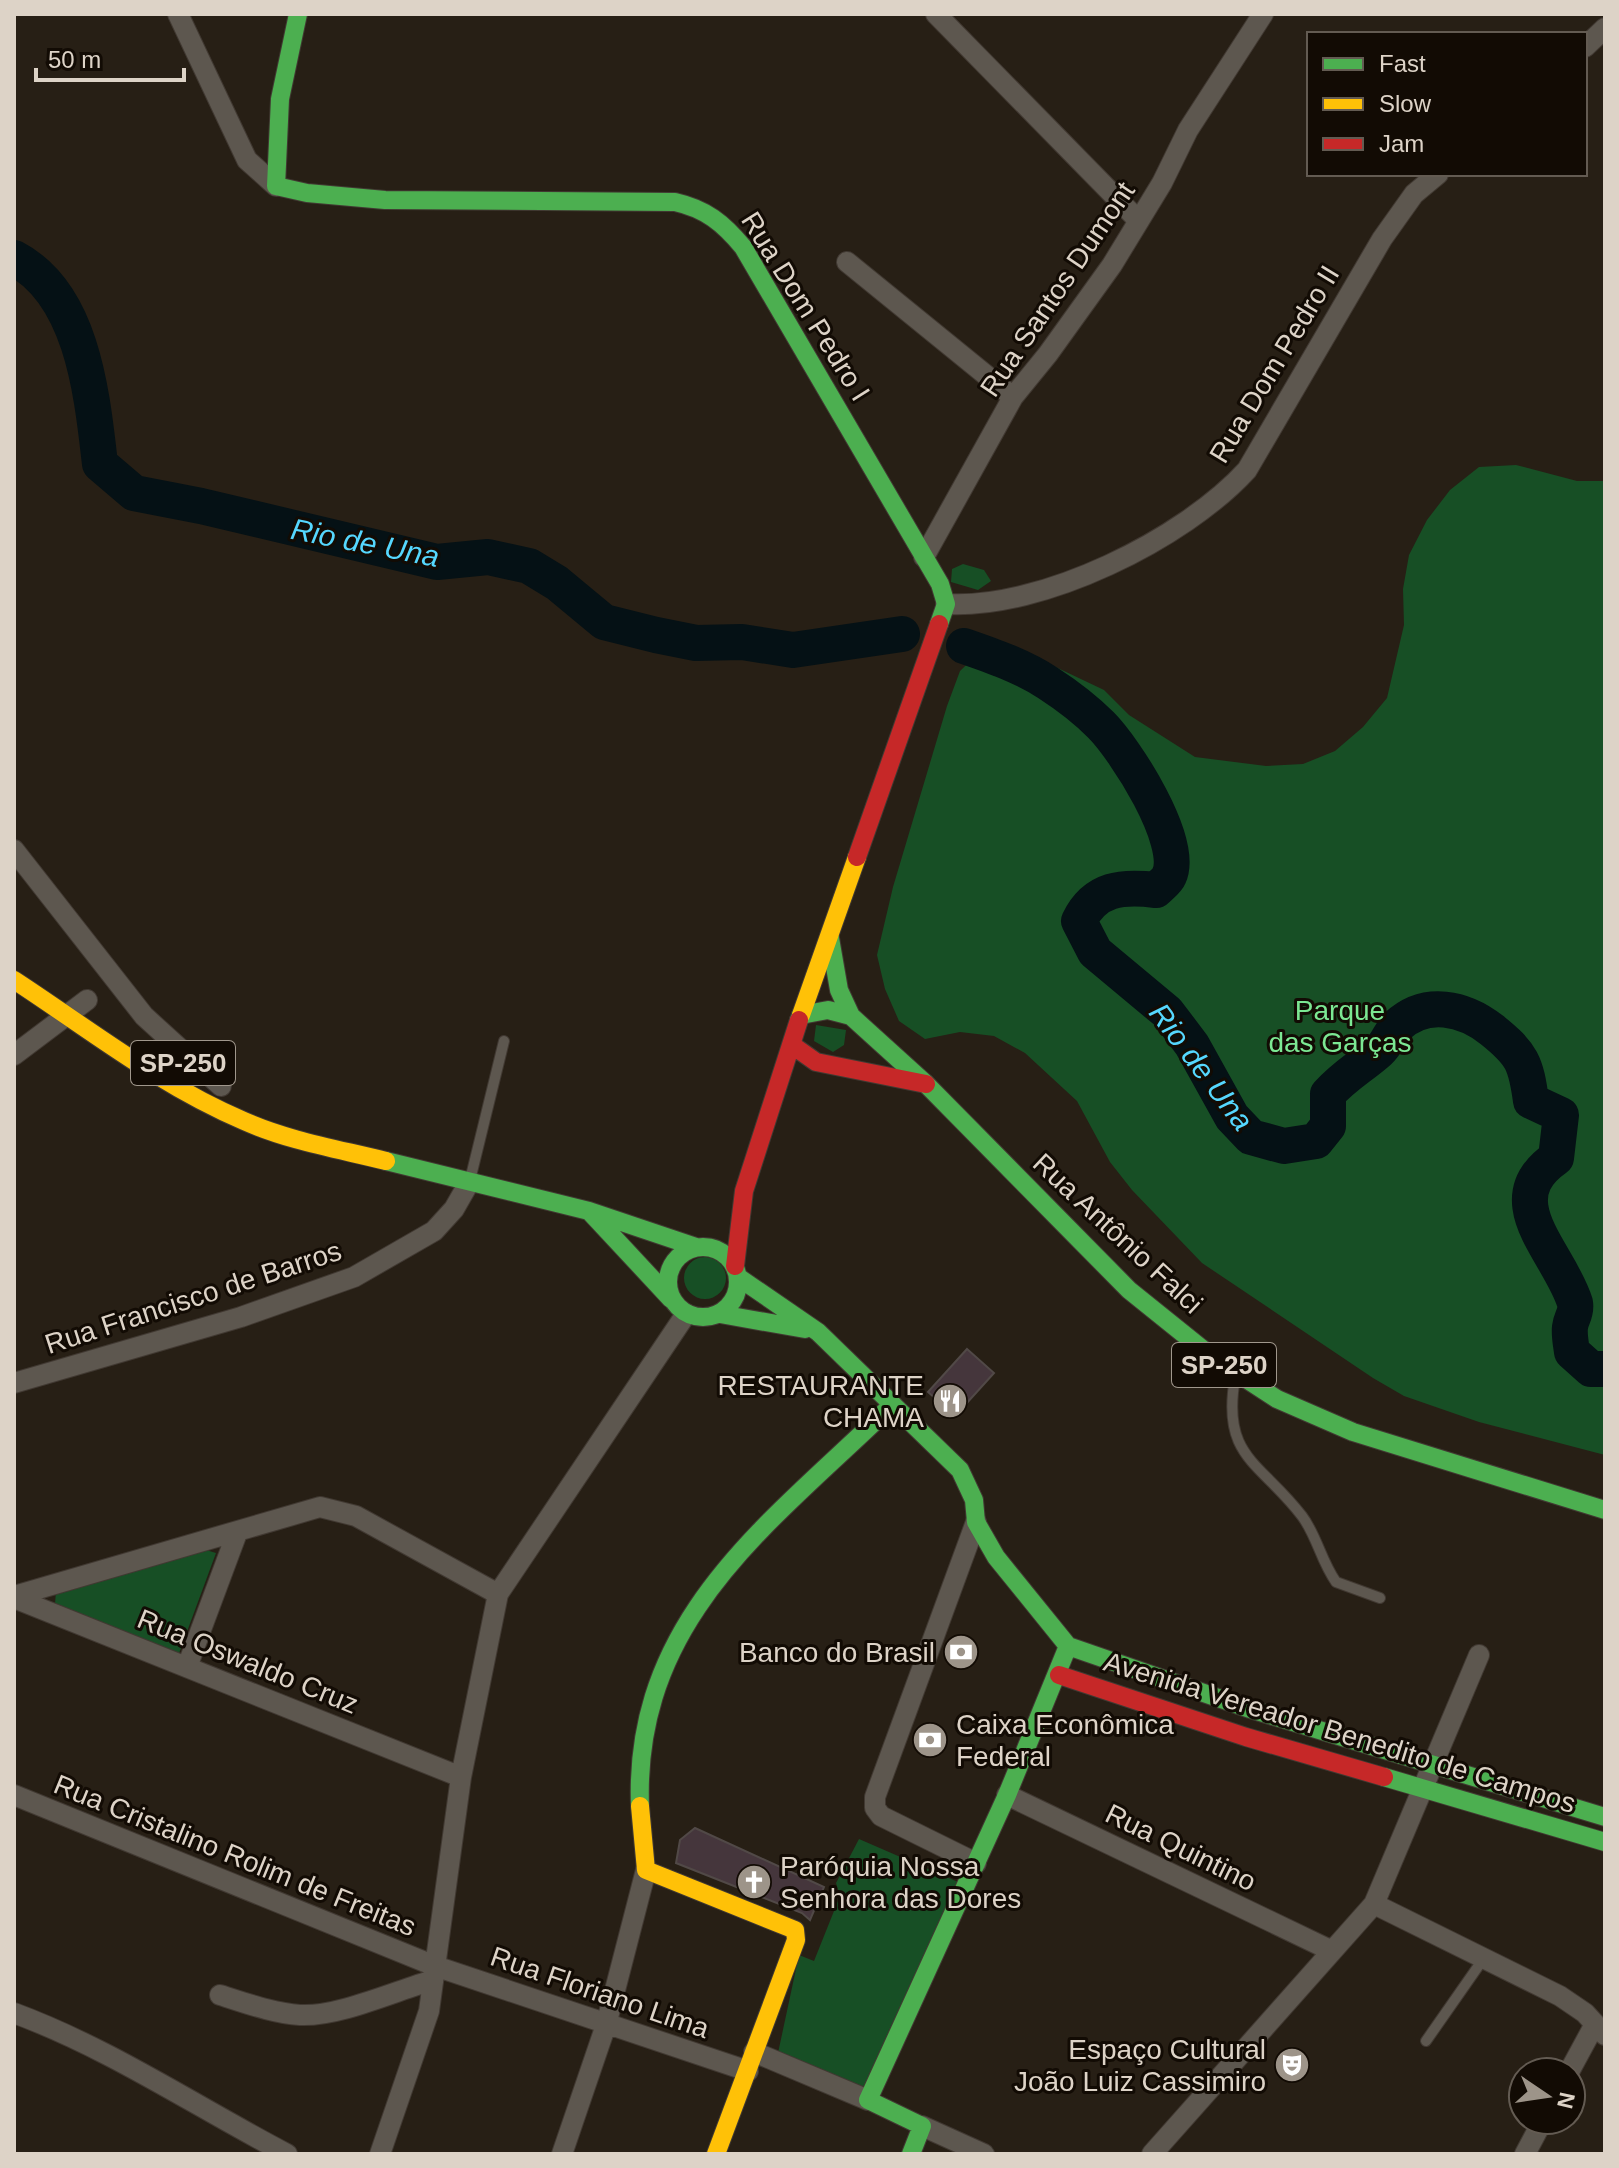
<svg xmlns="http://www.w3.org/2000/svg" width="1619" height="2168" font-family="Helvetica,sans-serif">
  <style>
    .green { fill: #174f25 }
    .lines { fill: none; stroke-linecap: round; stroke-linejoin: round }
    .river { stroke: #051115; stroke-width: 36 }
    .building { fill: #45363c; stroke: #514947; stroke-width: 2 }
    .lane-casing { stroke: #413932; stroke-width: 12 }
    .street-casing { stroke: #413932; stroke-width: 22 }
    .fast-casing { stroke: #413932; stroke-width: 20 }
    .slow-casing { stroke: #413932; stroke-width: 20 }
    .jam-casing { stroke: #413932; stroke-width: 20 }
    .lane { stroke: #5d574f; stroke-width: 10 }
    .street { stroke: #5d574f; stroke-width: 20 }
    .fast { stroke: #4caf50; stroke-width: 18 }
    .slow { stroke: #ffc107; stroke-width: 18 }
    .jam { stroke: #c62828; stroke-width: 18 }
    .labels { text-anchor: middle; stroke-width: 6; stroke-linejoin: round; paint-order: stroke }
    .shield { fill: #120b04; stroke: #a0978c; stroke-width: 2 }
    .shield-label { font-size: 26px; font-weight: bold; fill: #ddd3c7 }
    .street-label { font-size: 28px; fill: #ddd3c7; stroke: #120b04 }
    .park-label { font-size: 28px; fill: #7ce893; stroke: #120b04 }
    .poi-label { font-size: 28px; fill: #ddd3c7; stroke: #120b04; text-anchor: end }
    .water-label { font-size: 30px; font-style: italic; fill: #55d7fe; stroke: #120b04 }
  </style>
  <rect width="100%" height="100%" fill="#271f15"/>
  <!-- green -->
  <path class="green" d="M1516,465L1577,481H1605V1455L1479,1422L1404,1396L1373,1378L1202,1263L1132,1190L1110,1162L1077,1101L1025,1053L994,1036L960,1032L925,1039L899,1021L885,989L877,955L893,887L947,706L960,671L991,641L1024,652L1104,690L1129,715L1195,757L1266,766L1303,764L1335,751L1363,727L1387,698L1404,625L1403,589L1409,555L1427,520L1450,490L1479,467Z
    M963,564L984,570L991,581L978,590L951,582L952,569Z
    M816,1025L846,1030L844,1045L833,1052L814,1041Z
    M684 1278a21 21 0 1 1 42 0a21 21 0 1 1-42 0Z
    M206,1550L216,1553L178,1656L55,1604L56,1591Z
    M859,1839L958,1882L867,2093L778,2053L799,1955L814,1961L840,1896L836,1883Z"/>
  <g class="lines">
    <!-- river -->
    <path class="river" d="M14,258C83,294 92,395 100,464L134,493L201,506L437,562L488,557L529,566L557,583L604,622L656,635L696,643L742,642L793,650L902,634
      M964,646C993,656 1022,666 1048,683C1065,694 1086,710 1101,725C1125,749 1185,842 1169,876C1167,881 1160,886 1156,890C1122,886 1095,888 1079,921L1095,952L1167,1012L1192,1045L1232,1117L1251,1137L1284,1146L1316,1141L1328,1126V1094C1345,1075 1361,1067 1379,1051C1387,1044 1390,1033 1397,1026C1426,999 1464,1008 1492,1030C1522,1054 1526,1063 1531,1101L1561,1115L1556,1158C1494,1201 1560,1253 1575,1303C1577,1313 1571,1318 1570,1327C1569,1335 1571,1344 1572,1352L1591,1369H1605"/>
  </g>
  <!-- building -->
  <path class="building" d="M967,1349L994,1373L955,1416L928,1392Z
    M695,1828L824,1887L810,1920L802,1913L676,1863L680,1840Z"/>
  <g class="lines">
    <!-- lane casing -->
    <g class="lane-casing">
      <path id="lane" d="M471,1176L504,1041
        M1235,1378C1221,1458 1261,1462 1302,1516C1317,1536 1321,1561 1336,1582L1380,1598
        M1426,2041L1484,1958"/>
    </g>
    <!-- street casing -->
    <g class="street-casing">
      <path id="street" d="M178,14L247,160L276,186
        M936,14L1139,221
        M1585,47L1605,28
        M847,262L1013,397
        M924,557L1013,397L1048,354L1112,265L1162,183L1188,130L1263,14
        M946,604C1041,610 1184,539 1247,470L1382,239L1414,194L1438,174
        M14,850L144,1016L221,1086
        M14,1055L87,1000
        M14,1383L241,1317L354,1277L434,1231L454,1209L470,1181
        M976,1522L875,1797V1808L881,1816L976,1863
        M14,1596L320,1507L356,1516L498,1594
        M14,1598L461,1777
        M187,1667L237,1533
        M14,1795L435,1966L748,2071
        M1007,1795L1330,1950
        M1374,1904L1560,1996L1585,2013L1605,2035
        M220,1995C246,2003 272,2013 300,2015C338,2017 395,1991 433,1980
        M14,2013C111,2049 195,2106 287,2154
        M754,2052L868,2100
        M1569,2072L1595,2024
        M922,2126L984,2154
        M380,2154L429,2011L461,1777L498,1594L686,1314
        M562,2154L606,2025L646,1870
        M1152,2154L1374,1904L1479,1655
        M1525,2154L1543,2120"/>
    </g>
    <!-- fast casing -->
    <g class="fast-casing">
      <path id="fast" d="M298,14L280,99L276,186L307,193L385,200L675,202C706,209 723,223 743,247L940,584L946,604L939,624
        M830,938L839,990L851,1016
        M799,1020L801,1015L828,1010L851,1016L926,1084L1129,1290L1211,1356L1277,1399L1353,1432L1605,1510
        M386,1161L589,1211L696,1247
        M590,1212L671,1299
        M668 1282a35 35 0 1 1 70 0a35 35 0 1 1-70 0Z
        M738,1277L818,1332L960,1470L974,1500L976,1522L996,1557L1068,1646
        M720,1314L805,1329
        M1068,1646L1250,1709L1605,1817
        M1384,1777L1605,1842
        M640,1806C633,1617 771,1523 892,1405
        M911,2154L922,2126L868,2100L1007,1795L1068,1646"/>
    </g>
    <!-- slow casing -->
    <g class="slow-casing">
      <path id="slow" d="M14,980C89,1029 161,1086 244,1121C289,1141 338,1149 386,1161
        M801,1015L857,857
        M640,1806L646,1870L795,1930L796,1940L716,2154"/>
    </g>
    <!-- jam casing -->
    <g class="jam-casing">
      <path id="jam" d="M857,857L939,624
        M792,1045L816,1062L926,1084
        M735,1266L744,1191L799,1020
        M1059,1675L1246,1737L1384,1777"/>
    </g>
    <!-- lane -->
    <use href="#lane" class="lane"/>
    <!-- street -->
    <use href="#street" class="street"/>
    <!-- fast -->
    <use href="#fast" class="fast"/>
    <!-- slow -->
    <use href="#slow" class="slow"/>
    <!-- jam -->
    <use href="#jam" class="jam"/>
  </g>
  <!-- icons -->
  <defs>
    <g id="restaurant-disc" transform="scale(1.8)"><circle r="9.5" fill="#9d9489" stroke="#120b04"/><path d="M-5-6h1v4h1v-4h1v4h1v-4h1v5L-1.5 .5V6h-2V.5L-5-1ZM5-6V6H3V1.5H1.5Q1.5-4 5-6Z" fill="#fff"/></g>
    <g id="bank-disc" transform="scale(1.8)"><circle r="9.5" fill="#9d9489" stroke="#120b04"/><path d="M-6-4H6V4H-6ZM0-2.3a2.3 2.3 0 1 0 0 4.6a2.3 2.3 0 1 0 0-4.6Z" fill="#fff"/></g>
    <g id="church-disc" transform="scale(1.8)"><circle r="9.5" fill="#9d9489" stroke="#120b04"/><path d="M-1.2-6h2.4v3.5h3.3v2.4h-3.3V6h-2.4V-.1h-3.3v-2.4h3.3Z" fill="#fff"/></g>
    <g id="theatre-disc" transform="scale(1.8)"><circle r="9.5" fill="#9d9489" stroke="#120b04"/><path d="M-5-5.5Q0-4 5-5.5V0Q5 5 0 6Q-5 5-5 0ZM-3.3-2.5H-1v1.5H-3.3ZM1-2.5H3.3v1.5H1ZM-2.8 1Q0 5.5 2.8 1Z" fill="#fff"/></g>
  </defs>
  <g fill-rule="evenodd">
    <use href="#restaurant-disc" x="950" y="1401"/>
    <use href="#bank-disc" x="961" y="1652"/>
    <use href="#bank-disc" x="930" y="1740"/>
    <use href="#church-disc" x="754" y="1882"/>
    <use href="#theatre-disc" x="1292" y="2065"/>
  </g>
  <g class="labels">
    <!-- shield labels -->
    <g class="shield">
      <rect x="131" y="1041" width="104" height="44" rx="6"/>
      <rect x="1172" y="1343" width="104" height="44" rx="6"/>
    </g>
    <g class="shield-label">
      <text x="183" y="1072">SP-250</text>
      <text x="1224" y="1374">SP-250</text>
    </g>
    <!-- street labels -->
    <g class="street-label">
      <text transform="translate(1057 289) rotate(-56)" y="10">Rua Santos Dumont</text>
      <text transform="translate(806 306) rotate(58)" y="10">Rua Dom Pedro I</text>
      <text transform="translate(1274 364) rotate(-59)" y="10">Rua Dom Pedro II</text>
      <text transform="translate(1118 1233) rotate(43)" y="10">Rua Antônio Falci</text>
      <text transform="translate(193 1297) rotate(-18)" y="10">Rua Francisco de Barros</text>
      <text transform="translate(248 1661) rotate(22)" y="10">Rua Oswaldo Cruz</text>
      <text transform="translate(1340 1732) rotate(17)" y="10">Avenida Vereador Benedito de Campos</text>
      <text transform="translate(1181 1847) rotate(26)" y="10">Rua Quintino</text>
      <text transform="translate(235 1855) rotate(22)" y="10">Rua Cristalino Rolim de Freitas</text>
      <text transform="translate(600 1992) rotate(19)" y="10">Rua Floriano Lima</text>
    </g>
    <!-- park labels -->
    <g class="park-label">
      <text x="1340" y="1020">Parque<tspan x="1340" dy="32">das Garças</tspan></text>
    </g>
    <!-- poi labels -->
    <g class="poi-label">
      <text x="924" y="1395">RESTAURANTE<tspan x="924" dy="32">CHAMA</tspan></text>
      <text x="935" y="1662">Banco do Brasil</text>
      <text x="956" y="1734" text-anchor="start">Caixa Econômica<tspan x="956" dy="32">Federal</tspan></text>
      <text x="780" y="1876" text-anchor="start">Paróquia Nossa<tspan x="780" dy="32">Senhora das Dores</tspan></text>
      <text x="1266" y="2059">Espaço Cultural<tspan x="1266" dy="32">João Luiz Cassimiro</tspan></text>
    </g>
    <!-- water labels -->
    <g class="water-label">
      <text transform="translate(365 543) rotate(11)" y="10">Rio de Una</text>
      <text transform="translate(1201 1067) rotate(53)" y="10">Rio de Una</text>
    </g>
  </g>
  <!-- border -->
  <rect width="1619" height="2168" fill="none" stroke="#ddd3c7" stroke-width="32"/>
  <!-- legend -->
  <rect x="1307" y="32" width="280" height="144" fill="#120b04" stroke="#635b52" stroke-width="2"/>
  <rect x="1323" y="58" width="40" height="12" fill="#4caf50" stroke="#635b52" stroke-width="2"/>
  <text x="1379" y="72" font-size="24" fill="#ddd3c7">Fast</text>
  <rect x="1323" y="98" width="40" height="12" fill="#ffc107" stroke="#635b52" stroke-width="2"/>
  <text x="1379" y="112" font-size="24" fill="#ddd3c7">Slow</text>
  <rect x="1323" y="138" width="40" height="12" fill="#c62828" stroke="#635b52" stroke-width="2"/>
  <text x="1379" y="152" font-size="24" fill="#ddd3c7">Jam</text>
  <!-- north arrow -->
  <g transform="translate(1547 2096) rotate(103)"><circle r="38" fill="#120b04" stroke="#635b52" stroke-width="2"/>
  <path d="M0-6L14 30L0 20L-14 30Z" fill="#9d9489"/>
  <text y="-12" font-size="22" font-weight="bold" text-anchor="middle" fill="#ddd3c7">N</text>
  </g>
  <!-- scale -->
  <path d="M36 68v12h148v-12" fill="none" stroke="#ddd3c7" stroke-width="4"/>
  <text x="48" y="68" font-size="24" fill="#ddd3c7" stroke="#120b04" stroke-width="6" paint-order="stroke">50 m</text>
</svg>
